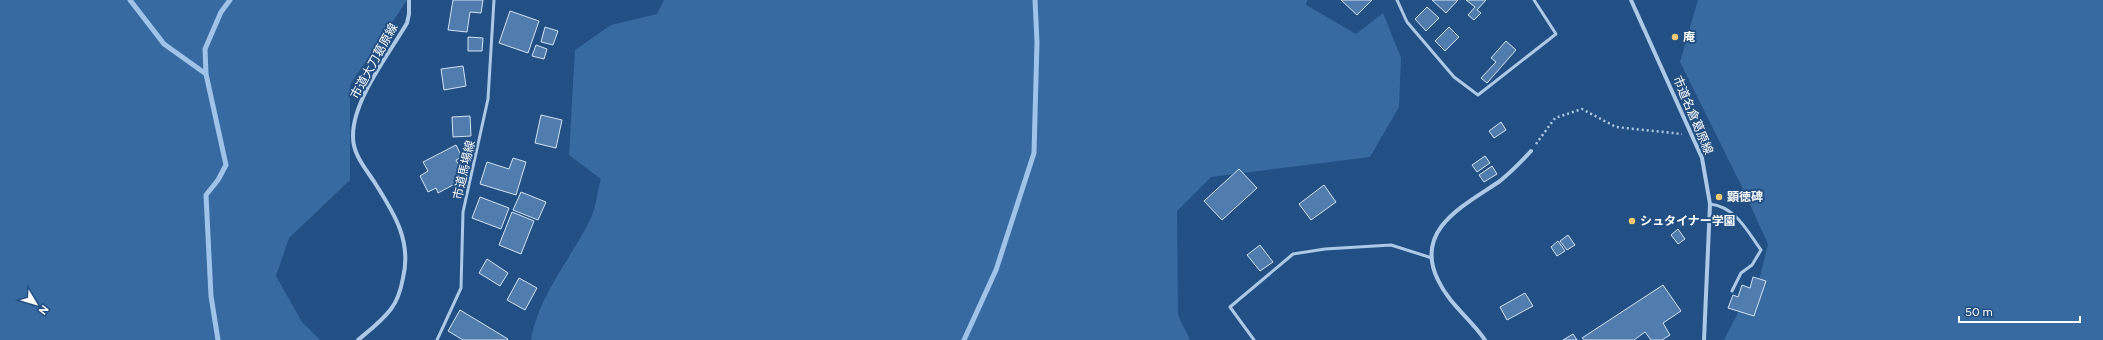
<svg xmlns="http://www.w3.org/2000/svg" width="2103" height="340" font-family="Figtree,'Noto Sans JP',sans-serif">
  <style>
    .green { fill: #376aa1 }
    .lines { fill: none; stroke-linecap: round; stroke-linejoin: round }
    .stream { stroke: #a0c4e9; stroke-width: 5 }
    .building { fill: #507cae; stroke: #d0e2f6 }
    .path { stroke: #acc9e8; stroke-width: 2.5; stroke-dasharray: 2 3; stroke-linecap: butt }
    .service { stroke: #acc9e8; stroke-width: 3 }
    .minor { stroke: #acc9e8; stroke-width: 4 }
    .poi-dot { fill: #f3ca6f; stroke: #235084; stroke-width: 1.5 }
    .labels { text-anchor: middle; stroke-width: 4; stroke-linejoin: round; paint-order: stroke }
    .poi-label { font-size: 12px; font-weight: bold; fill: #fff; stroke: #235084; text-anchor: start }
    .street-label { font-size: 12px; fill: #fff; stroke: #235084 }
  </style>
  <rect width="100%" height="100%" fill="#235084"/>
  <!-- green -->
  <path class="green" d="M0,0H407L350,85V180L289,238L276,276L302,322L320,340H0Z
    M664,0H1307L1306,5L1356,34L1383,13L1401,58L1399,107L1370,157L1211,177L1177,211L1178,315L1190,340H531C538,297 571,258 590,220C596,208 597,192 601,179L569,155L575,50L611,25L657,14Z
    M1698,0H2103V340H1724L1741,307L1758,285L1768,244L1742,187L1680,62Z"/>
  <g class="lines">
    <!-- stream -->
    <path class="stream" d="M130,0L164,44L206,74
      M218,340L211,296L206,195L218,180L226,165L206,74L205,49L221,12L230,0
      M964,340L996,270L1034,153L1037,42L1035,0"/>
  </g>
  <!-- building -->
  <path class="building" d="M453,0H483L481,13L470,12L467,32L448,30Z
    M1341,0H1372L1357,15Z
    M1432,0H1458L1446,13Z
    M1466,0H1486L1477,10L1481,13L1474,20L1468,15L1475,7Z
    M1427,7L1439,18L1426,31L1415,19Z
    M510,11L539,21L528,53L499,43Z
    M545,27L558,31L553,45L541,42Z
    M1449,27L1459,37L1445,51L1435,41Z
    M468,37L483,38L482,51H468Z
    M1506,41L1516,50L1487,83L1481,78L1496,62L1491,58Z
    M536,45L547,49L544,59L532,56Z
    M463,66L466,86L444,90L441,69Z
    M541,115L562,120L556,148L535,143Z
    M470,116L471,136L453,137L452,117Z
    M1501,122L1506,130L1494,138L1489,131Z
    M456,145L462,157L456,160L466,178L438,193L436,188L428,192L420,176L428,171L423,162Z
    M1485,156L1490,163L1477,172L1472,165Z
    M513,158L526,162L516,195L480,184L487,162L509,169Z
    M1492,166L1497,174L1484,182L1479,175Z
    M1239,169L1257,188L1222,220L1204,201Z
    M1324,185L1336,202L1311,220L1299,204Z
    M521,192L546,202L538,220L513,210Z
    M480,197L509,208L501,229L472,218Z
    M512,212L534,221L521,254L499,245Z
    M1678,229L1685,239L1678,244L1671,235Z
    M1568,235L1575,245L1567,250L1560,241Z
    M1558,241L1565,251L1557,256L1551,247Z
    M1260,245L1273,262L1260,271L1247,255Z
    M487,259L508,273L500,286L479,273Z
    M1753,277L1766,281L1754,316L1728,308L1733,295L1738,297L1742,285L1750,288Z
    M519,278L537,288L525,310L507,300Z
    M1663,285L1681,311L1663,323L1670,335L1662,340H1651L1645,332L1634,340H1584L1582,338Z
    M1525,293L1533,306L1507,320L1500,307Z
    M460,310L508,339L507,340H463L448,331Z
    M1573,334L1577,340H1563Z"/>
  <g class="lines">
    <!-- path -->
    <path class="path" d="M1536,144L1555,118L1582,109L1616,127L1682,134"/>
    <!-- service -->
    <path class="service" d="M1397,0L1407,22L1454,77L1478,95L1556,34L1534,0
      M1710,204C1736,207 1747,231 1761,250L1752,265L1741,273L1732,291
      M437,340L461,288L463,212L488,99L494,0
      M1254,340L1230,307L1293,254L1325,249L1391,245L1432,258"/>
    <!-- minor -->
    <path class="minor" d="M1631,0L1702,158L1710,204L1704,340
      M358,340C370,330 382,321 391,309C398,300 401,289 403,278C412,241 394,213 375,183C366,169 353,155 353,137C352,101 389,54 407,23L409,14V0
      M1485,340C1471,319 1449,304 1438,280C1413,229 1465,205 1500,181C1511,172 1521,162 1531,151"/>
  </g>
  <!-- markers -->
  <g class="poi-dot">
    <circle cx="1675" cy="37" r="4"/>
    <circle cx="1719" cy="197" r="4"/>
    <circle cx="1632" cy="221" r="4"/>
  </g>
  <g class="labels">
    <!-- poi labels -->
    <g class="poi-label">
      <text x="1683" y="41">庵</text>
      <text x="1727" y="201">顕徳碑</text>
      <text x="1640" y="225">シュタイナー学園</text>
    </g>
    <!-- street labels -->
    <g class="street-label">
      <text transform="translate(374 61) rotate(-61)" y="4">市道大刀葛原線</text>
      <text transform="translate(1693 115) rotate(67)" y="4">市道名倉葛原線</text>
      <text transform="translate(464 170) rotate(-77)" y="4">市道馬場線</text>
    </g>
  </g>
  <!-- north arrow -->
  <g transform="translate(36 304) rotate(128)" stroke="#235084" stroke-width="3" paint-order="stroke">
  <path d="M0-3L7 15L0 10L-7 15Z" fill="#ffffff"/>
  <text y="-6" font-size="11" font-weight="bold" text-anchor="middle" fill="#ffffff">N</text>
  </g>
  <!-- scale -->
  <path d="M1959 316v6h121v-6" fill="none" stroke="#ffffff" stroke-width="2"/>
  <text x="1965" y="316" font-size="12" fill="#ffffff" stroke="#235084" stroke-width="3" paint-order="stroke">50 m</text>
</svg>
